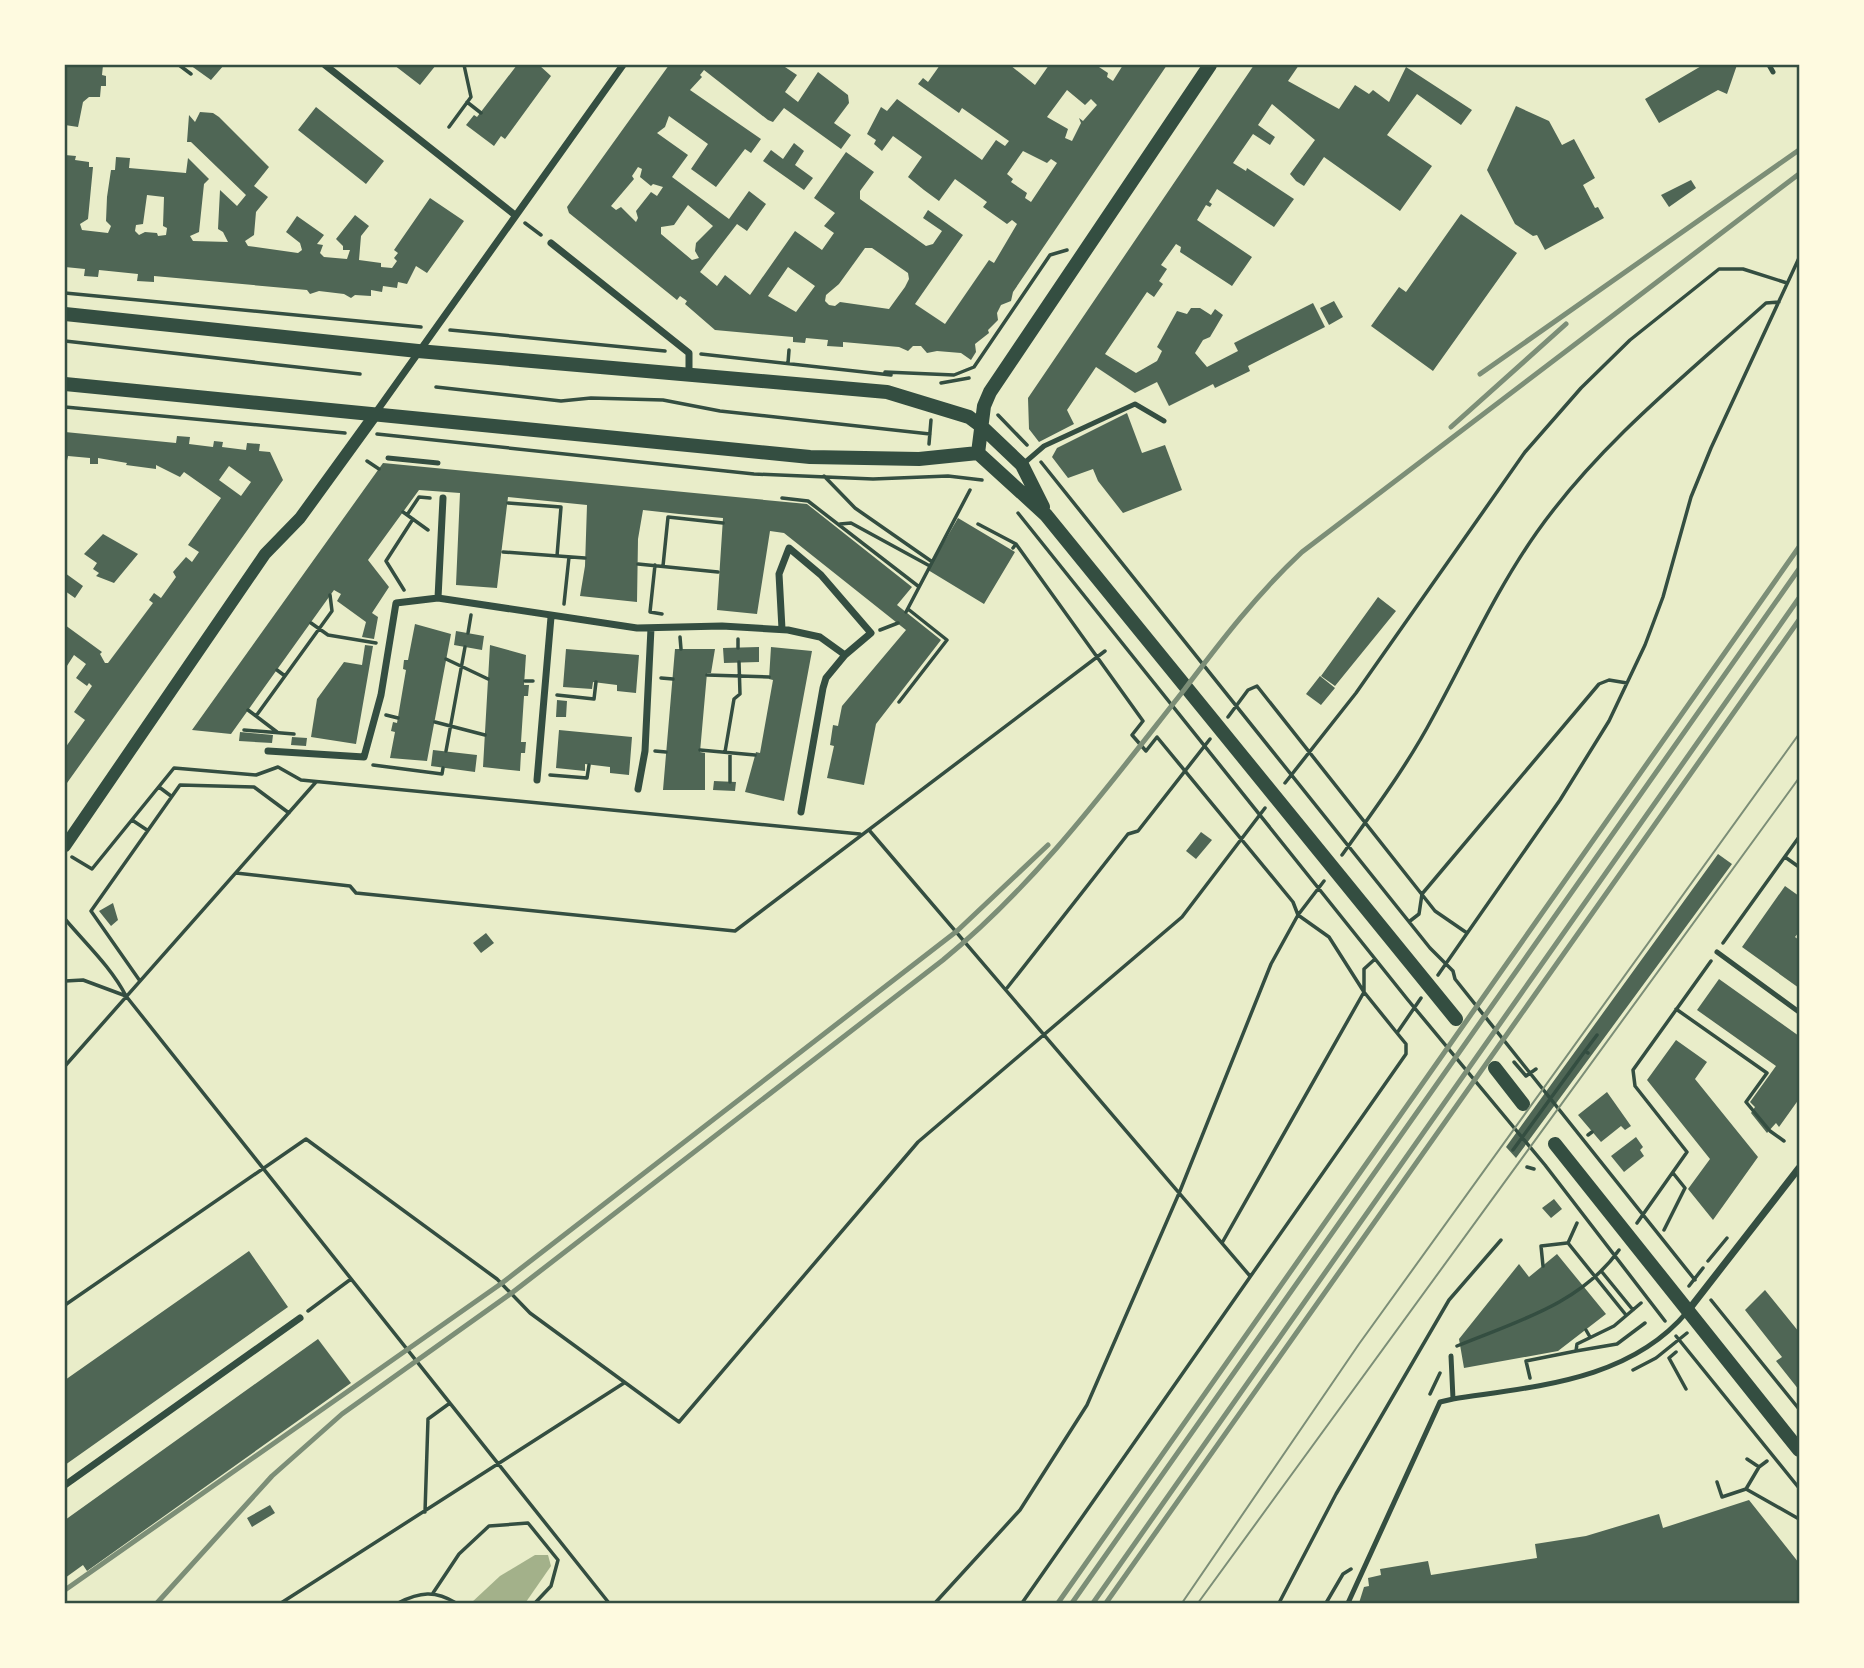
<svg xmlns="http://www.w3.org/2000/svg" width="1864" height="1668" font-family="'PT Sans Narrow',sans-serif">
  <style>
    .water { fill: #a3b18a }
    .building { fill: #4f6655; fill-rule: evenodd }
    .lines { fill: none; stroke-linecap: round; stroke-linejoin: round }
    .path { stroke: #344e41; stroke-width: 3.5 }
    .service { stroke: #344e41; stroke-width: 5 }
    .minor { stroke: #344e41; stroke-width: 7 }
    .tertiary { stroke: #344e41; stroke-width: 12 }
    .secondary { stroke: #344e41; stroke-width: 14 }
    .tram { stroke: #7c8e77; stroke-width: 2 }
    .rail { stroke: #7c8e77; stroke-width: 5 }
    .neatline { fill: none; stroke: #344e41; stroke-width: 2.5 }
  </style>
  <rect width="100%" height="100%" fill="#e9edc9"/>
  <!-- water -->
  <path class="water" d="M535,1555H548L551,1566L526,1602L471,1603L500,1576Z"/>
  <!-- building -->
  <path class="building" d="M65,65H103L102,75L106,76V86H101L100,97H89L83,102L78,127L65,125Z
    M190,65H224L211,80Z
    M394,65H436L420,85Z
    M517,65H539L551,76L505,139L501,136L494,146L466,125L474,115L477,117Z
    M669,65H782L797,75L785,92L798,102L818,72L848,95L849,103L834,123L851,135L841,149L784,108L773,122L768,120L704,70L700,75L702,77L690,90L761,139L751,153L745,149L716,187L691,169L708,144L669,116L665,127L657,133L688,155L672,177L729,219L749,191L766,204L747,231L737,224L700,272L717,286L725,275L750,295L795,231L822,250L834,233L824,226L835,213L814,198L846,152L874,172L860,191V199L926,246L933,244L942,231L923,218L928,210L963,235L915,304L945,324L989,260L994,263L1017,224L1012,220L1007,224L983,207L987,202L955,179L939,201L924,190L908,177L922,157L893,136L882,151L874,144L876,140L867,134L881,107L887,111L897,99L982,160L996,140L1005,146L1009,141L962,108L959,113L918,84L923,78L928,82L940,65H1010L1035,85L1049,65H1096L1108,73L1107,77L1113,81L1123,65H1167L1013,292L1011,301L1001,305L997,313L998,320L988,330L989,333L975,344L976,352L971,360L961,353L937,351L927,353L921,346H913L908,351L899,347L843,342V347L827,346L828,340L806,338L805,343L793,342V337L715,330L685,304L687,301L680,296L677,300L569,213L567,207ZM1067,90L1085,105L1091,99L1097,105L1083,121L1079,118L1081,123L1072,141L1065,138L1068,129L1047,117ZM1023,151L1047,163L1051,159L1057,163L1031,202L1025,198L1027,193L1011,182L1013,179L1007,174ZM638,167L642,169L640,177L651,186L653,184L663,187L657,196L651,192L636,211L638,218L636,222L621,207L616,210L611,206L634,179L632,176ZM688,205L713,226L696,243L695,251L699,258L692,260L661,234V227L674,225ZM865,248H872L908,273L909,279L905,287L889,309L840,302L835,306L829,305L825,301L826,295L839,284ZM788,267L815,286L796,312L768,296Z
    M1254,65H1299L1288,81L1339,109L1355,85L1369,94L1373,90L1389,102L1406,67L1472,110L1461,125L1417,94L1387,135L1432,166L1400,211L1324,157L1304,186L1296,181L1290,174L1315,140L1272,104L1258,125L1275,137L1270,145L1253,134L1233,163L1246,171L1247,168L1294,199L1274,227L1217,189L1209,202L1212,204L1210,207L1206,205L1197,220L1252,257L1232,286L1180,252L1181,247L1176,244L1161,265L1167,269L1159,281L1163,284L1154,297L1147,292L1105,354L1136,373L1157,361L1162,351L1157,347L1177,311L1187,314L1191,308H1200L1211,315L1215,309L1223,315L1210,337L1203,340L1195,353L1207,367L1238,351L1234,343L1313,303L1325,327L1248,366L1250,371L1215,388L1213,384L1169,406L1157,382L1135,393L1096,367L1067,410L1074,424L1039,442L1029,429L1028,398Z
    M1703,65H1737L1727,94L1718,90L1659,123L1645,99Z
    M1516,106L1549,121L1562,145L1574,139L1595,178L1583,185L1595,208L1598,207L1604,218L1545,250L1537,235L1533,236L1515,224L1487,170Z
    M316,107L384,161L366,184L298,130Z
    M200,112L213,113L219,117L269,167L254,186L268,197L256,212L254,235L245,241L248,246L298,253L302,250L300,243L286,232L297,216L324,235L317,244L323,245L320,253L324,257L347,259L350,250H343V246L336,239L355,215L369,226L361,236L359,260L381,263V267L392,268L397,261L394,258L398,253L394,250L430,198L464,221L427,273L416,266L407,284L398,282L397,288L383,286L382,292L371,290V296L355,295L351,298L344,294L319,291L310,294L307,290L154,276V282L137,281L138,274L99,270L98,277L84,276L85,269L65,267V155L76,156L75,160L89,162V167H93L88,219L80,224L82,230L108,233L111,226L106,221L107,197L111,170H115L116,157L130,158L129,168L186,173L188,158L209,179L204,184L199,232L190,236L193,241L228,242L223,232L218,229L220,190L237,206L246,195L191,142H187L189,115L195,122ZM147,195L164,197L163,226L167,228L166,235L158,236L157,233L145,232L139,235L135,231L136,225L143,224Z
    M794,143L804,151L795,165L813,178L804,190L763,161L771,150L783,159Z
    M1691,180L1696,188L1669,207L1661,195Z
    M1461,214L1517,253L1433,371L1371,326L1399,287L1406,292Z
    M1334,301L1343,317L1329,325L1320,308Z
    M1127,413L1142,453L1165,445L1182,490L1123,513L1098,481L1093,469L1068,478L1052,457L1057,448Z
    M65,432L176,443L177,436L190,437L189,444L213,447L214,441L223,442L222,447L246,450L247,443L260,444L259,451L270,452L283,480L67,783L65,748L85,720L74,712L92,686L89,683L87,686L76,678L86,664L74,655L65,669V625L102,652L100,654L105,663H108L153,603L149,600L154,593L161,598L176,577L173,572L186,557L192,562L199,552L188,545L221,498L184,472L180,477L156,465V469L126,465L127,463L98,458V464H90V458L68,456L65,470ZM229,466L251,482L241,496L219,480Z
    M383,463L807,504L912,587L897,605L941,640L876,724L864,785L827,778L834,746L830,745L833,725L838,726L842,706L906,630L784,533L770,531L757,614L717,610L723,518L679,514L643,510L638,539L637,602L580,596L585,566L587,505L508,497L497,588L456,585L460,493L419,490L368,560L389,587L372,613L378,617L374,639L362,637L366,622L337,601L341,594L334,590L231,734L192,730Z
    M958,518L1015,552L984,604L928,570Z
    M103,534L138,554L114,583L96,576L99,573L93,569L97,563L84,554Z
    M65,573L83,586L75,598L65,591Z
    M1378,597L1396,611L1335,686L1321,676Z
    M415,624L451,634L427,761L390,758L395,732L391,731L393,722L397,723L406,670L403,669L404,660H408Z
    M456,631L484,636L482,650L454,645Z
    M365,645L373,646L356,744L311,737L317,699L344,662L362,665Z
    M490,645L526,655L524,685H529L528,696H524L521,742H526L525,753H521L520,771L483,767Z
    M759,647V662L724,663L723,648Z
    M771,647L812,651L784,801L745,792L756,752L760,753L773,680L769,679Z
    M566,649L639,655L636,693L617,691V685L593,682L592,689L563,687Z
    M675,649H715L711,673H707L700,752L705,753V790H663Z
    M1320,676L1335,688L1321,705L1306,694Z
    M557,700L567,701L566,717H556Z
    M559,730L632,737L629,775L610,773V767L585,764V771L556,768Z
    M240,732L273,735L272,743L239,741Z
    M292,737L307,738L306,746L291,745Z
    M433,750L477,755L475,772L431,766Z
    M714,781L736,782L735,791L713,790Z
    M1201,832L1212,840L1196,859L1186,851Z
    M1718,854L1732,864L1516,1158L1506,1147Z
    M1785,886L1799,896V932L1795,937L1799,940V988L1742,947Z
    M113,903L118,920L111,926L99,911Z
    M486,933L494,943L481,953L473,943Z
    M1719,979L1799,1036V1099L1779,1127L1776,1123L1767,1133L1751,1113L1755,1107L1750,1102L1776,1066L1697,1010Z
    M1676,1040L1707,1062L1695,1079L1758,1157L1713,1220L1688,1189L1710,1159L1647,1080Z
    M1607,1092L1631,1126L1625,1130L1621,1126L1601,1142L1578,1115Z
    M1636,1137L1643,1147L1640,1150L1644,1156L1624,1172L1611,1156Z
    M1554,1199L1562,1209L1551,1218L1542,1208Z
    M249,1251L288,1307L65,1465V1380Z
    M1557,1254L1606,1314L1558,1351L1464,1368L1459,1339L1519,1264L1529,1277Z
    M1765,1290L1799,1332V1390L1776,1361L1782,1357L1745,1310Z
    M318,1339L351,1383L87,1571L83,1565L65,1578V1520Z
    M1749,1500L1799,1563V1603H1359L1364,1587L1369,1586L1368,1578L1381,1575L1380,1569L1428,1561L1431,1575L1537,1558L1535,1544L1586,1536L1659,1514L1663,1528Z
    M270,1505L275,1513L252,1527L247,1518Z"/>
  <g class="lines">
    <!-- path -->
    <path class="path" d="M179,65L191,74
      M467,102L481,113
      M449,127L471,97L464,65
      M525,223L541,235
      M65,293L421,327
      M450,330L665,351
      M65,341L360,374
      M701,354L891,375
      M788,363L789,350
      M885,372L954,375L974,367L1050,255L1067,250
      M941,383L969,378
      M436,387L561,401L591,398L663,400L720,411L930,434
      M65,407L345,433
      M998,415L1027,445
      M377,434L754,474L873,479L948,476L982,480
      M929,444L931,420
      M367,461L379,469
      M1041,462L1430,948L1453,971L1455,979L1695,1280
      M824,476L855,508L931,561
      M782,498L808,501L918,586
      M508,503L561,507L557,556
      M403,512L428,530
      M1018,513L1408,1000L1545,1165L1665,1321
      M407,515L419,497L430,498
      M840,524L851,523L928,565
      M978,524L1016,544L1013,548
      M1016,544L1143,721L1132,735L1146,751L1157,737L1293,902L1298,915L1329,937L1364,992L1397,1033
      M503,552L585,558
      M638,564L718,572
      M655,565L650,612L662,614
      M663,566L668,517L723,523
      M404,590L386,561L413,519
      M564,604L569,557
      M906,612L970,490
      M311,623L328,635L376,643
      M880,630L898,623
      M468,633L471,615
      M680,637L681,649
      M738,639V648
      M446,659L488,679
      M277,670L285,676
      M707,675L769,677
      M661,678L673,679
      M525,681H533
      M557,695L594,699L596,682
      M899,702L947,640L908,609
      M248,710L277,732
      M386,715L398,718
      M256,716L332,611L330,595
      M1228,717L1248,690L1257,686L1435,911L1467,933
      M435,722L485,735
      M244,730L294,734
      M700,750L755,755
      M446,751L465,647
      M655,751L666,752
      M725,752L734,699L740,694L739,662
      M373,765L442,774L443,768
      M550,775L587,778L589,765
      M730,782V753
      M1285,783L1356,693L1525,452L1581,388L1630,340L1719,269H1743L1787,283
      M159,787L171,796
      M132,820L147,830
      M869,830L1250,1276
      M1342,855C1374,810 1407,766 1433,717C1467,655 1496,590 1537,532C1600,443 1686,375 1766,303L1779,302
      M72,857L92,869L174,768L256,775L278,767L301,780L860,834
      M1785,857L1799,867
      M236,873L350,886L356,893L735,931L1105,651
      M65,919C86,944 111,967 126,996L609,1603
      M1410,921L1419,914L1422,894L1599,684L1609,680L1627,683
      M1723,943L1799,837
      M1438,975L1560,800L1609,721L1645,645L1663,597L1691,497L1711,448L1799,258
      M65,981L83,980L126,996
      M140,981L91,911L180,785L254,787L289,813
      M1007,988L1128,834L1138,831L1210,739
      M1676,1009L1767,1073L1746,1102L1770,1131L1784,1141
      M1588,1053L1585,1051L1597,1035
      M1514,1062L1526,1076L1536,1069
      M65,1066L316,782
      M1588,1135L1592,1132
      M1513,1150L1585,1051
      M1527,1167L1534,1169
      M1577,1223L1568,1243L1626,1315
      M1637,1223L1687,1152L1635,1086L1633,1070L1711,961
      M1664,1230L1685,1188L1673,1173
      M1222,1243L1364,992V969L1375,959
      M1708,1261L1727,1238
      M1543,1266L1541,1246L1567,1243
      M1602,1272L1633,1310
      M1689,1286L1703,1268
      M1711,1300L1799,1409
      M65,1305L306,1139L497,1279L530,1313L679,1422L918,1142L1182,917L1265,808
      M308,1311L351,1279
      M1586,1330L1590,1337
      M1676,1336L1799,1488
      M1457,1346C1515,1322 1581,1304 1619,1250
      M1576,1351L1617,1344L1645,1323
      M1676,1352L1669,1358L1686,1389
      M1633,1370L1656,1358L1687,1333
      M1530,1378L1526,1361L1576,1351L1577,1344L1614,1326L1641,1303
      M1430,1394L1440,1373
      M1747,1459L1759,1467
      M1717,1482L1722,1497L1746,1489L1799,1519
      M1746,1489L1759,1467L1767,1461
      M425,1512L428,1419L450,1403
      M433,1593L459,1554L489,1526L528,1523L558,1560L551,1586L535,1603
      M281,1603L624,1383
      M398,1603C420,1592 435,1590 456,1603
      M935,1603L1020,1510L1087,1405L1180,1191L1271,964L1298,915L1324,881
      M1022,1603L1406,1054V1044L1397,1033L1421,998
      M1279,1603L1336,1494L1449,1300L1501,1240
      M1326,1603L1343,1574L1351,1569"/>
    <!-- service -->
    <path class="service" d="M1769,65L1773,72
      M388,458L438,463
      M1022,465L1044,446L1135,404L1164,421
      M1717,952L1799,1012
      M1451,1356L1453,1399C1536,1386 1629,1381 1687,1312
      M1348,1603L1440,1402L1453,1399"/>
    <!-- minor -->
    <path class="minor" d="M325,65L515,215
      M551,243L689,353V373
      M374,415L623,65
      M438,598L443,498
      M782,629L779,574L789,548L821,575L871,633L845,655
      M268,751L364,757L381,695L396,603L438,598L637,628L722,626L788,630L820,637L845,655L826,678L823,688L801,812
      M537,780L551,617
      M638,789L645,751L651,628
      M1687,1312L1799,1168
      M65,1485L300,1318"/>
    <!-- tertiary -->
    <path class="tertiary" d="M65,846L265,554L300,518L374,416"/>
    <!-- secondary -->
    <path class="secondary" d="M65,314L418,351L887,392L969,417L981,426L1022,465L1043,507
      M65,384L810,457L919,459L978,453L1046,515L1456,1019
      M978,453L984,406L990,392L1210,65
      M1495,1068L1523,1104
      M1555,1144L1799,1450"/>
    <!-- tram -->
    <path class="tram" d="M1182,1603L1359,1344L1799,734
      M1198,1603L1799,778"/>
    <!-- rail -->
    <path class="rail" d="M1480,374L1799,150
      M1451,427L1566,324
      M65,1590L502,1283L957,931L1048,845
      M157,1603L272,1476L342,1414L513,1292L943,960C1037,883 1109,785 1184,690C1221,641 1257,594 1302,552L1799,174
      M1058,1603L1799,547
      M1072,1603L1799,569
      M1093,1603L1799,598
      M1106,1603L1799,620"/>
  </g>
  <!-- border -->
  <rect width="1864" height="1668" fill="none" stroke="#fefae0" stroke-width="133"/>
  <rect x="66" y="66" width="1732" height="1536" class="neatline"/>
</svg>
